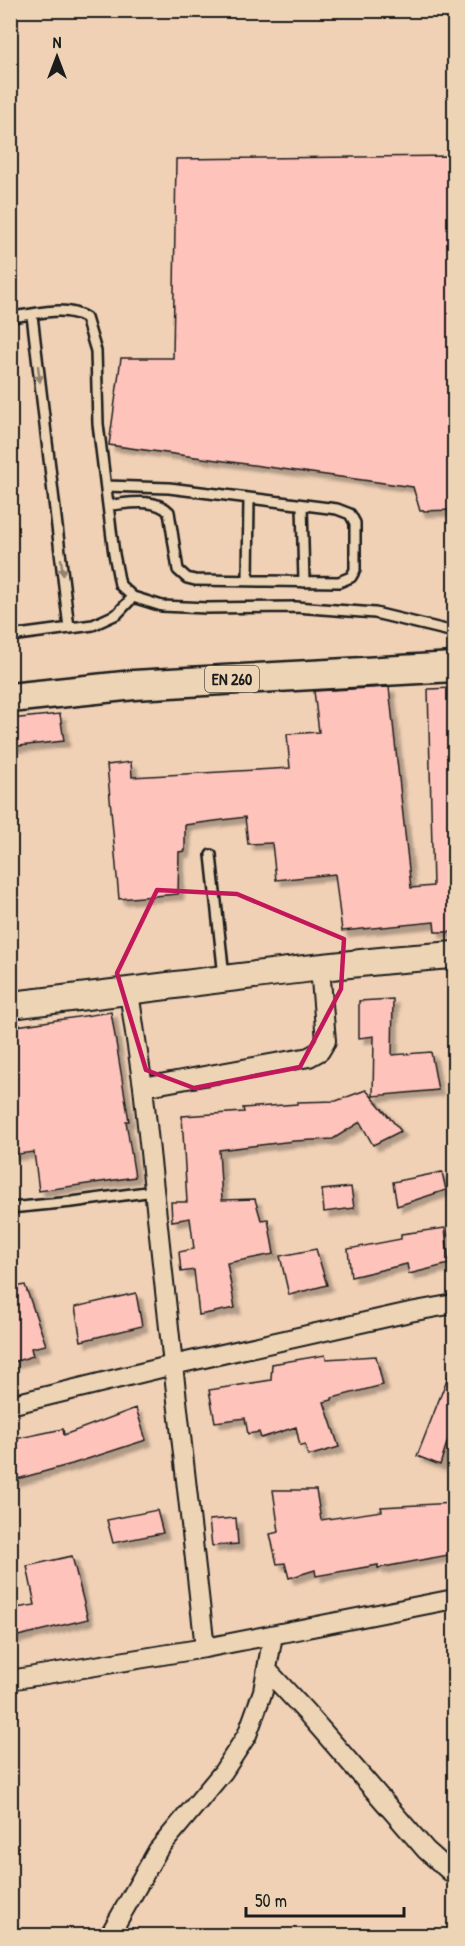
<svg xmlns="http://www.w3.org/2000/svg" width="465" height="1946" font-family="'Patrick Hand',sans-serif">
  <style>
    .building { fill: #fec3ba; stroke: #1c1c1c; stroke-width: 1.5; filter: url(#shadow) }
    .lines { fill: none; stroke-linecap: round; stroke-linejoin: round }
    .lane-casing { stroke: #1c1c1c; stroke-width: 14 }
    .street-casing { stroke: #1c1c1c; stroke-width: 22 }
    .secondary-casing { stroke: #1c1c1c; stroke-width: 30 }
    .primary-casing { stroke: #1c1c1c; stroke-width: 33 }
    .lane { stroke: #edd4b5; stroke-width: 9 }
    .street { stroke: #edd4b5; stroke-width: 18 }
    .secondary { stroke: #edd4b5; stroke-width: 26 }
    .primary { stroke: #edd4b5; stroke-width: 28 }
    .rail { stroke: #1c1c1c; stroke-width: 4.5; stroke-dasharray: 9 4.5; stroke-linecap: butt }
    .oneway { fill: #8f8170 }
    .marked { fill: none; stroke: #c2185b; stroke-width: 4.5; stroke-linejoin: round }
    .labels { text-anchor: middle; stroke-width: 5; stroke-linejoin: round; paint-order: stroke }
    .shield { fill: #edd4b5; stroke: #5b534a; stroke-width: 1.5 }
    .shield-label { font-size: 16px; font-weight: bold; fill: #1c1c1c }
  </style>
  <defs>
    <filter id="shadow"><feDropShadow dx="5.5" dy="5.5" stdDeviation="1.5" flood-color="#0004"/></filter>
  </defs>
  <rect width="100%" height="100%" fill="#f0d1b6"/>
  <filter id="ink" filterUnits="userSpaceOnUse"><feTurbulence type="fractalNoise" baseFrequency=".0167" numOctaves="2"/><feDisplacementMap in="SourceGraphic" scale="12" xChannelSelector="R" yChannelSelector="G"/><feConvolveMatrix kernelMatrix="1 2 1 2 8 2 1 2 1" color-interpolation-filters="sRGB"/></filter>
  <g filter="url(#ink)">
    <!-- building -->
    <path class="building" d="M454,156V510L420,511L413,487L109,445L121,358H173L176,159Z
      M389,687L411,888L433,886L428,689L454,688V932H435L434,922L342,931L335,874L276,880L272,843L248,844L245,817L185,825V851L179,852L178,894L119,899L107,765L131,762L132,777L290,768L287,734L319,732L314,691Z
      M60,714L64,741L10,747V719Z
      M393,999L392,1055L431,1052L438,1090L373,1096L374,1036L359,1038V1001Z
      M111,1012L129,1121H126L135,1177L39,1191L34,1152L10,1155V1027Z
      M366,1090L401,1131L373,1145L360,1122L333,1139L294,1141L219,1150L222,1200L255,1199L261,1220L268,1219L274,1254L227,1263L235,1308L199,1315L194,1270L181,1272L179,1252L194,1249L190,1218L172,1221L171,1202H187L182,1116L244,1112L243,1108L297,1104V1102L336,1101Z
      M442,1172L446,1190L397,1206L393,1182Z
      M351,1187L354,1208L324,1212L322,1190Z
      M445,1228L449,1264L409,1274L407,1264L351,1277L348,1249L401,1239V1234Z
      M316,1249L327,1285L289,1295L280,1256Z
      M25,1285L46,1345L31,1348L33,1356L10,1363V1288Z
      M136,1293L142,1326L81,1341L75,1307Z
      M325,1355L326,1359L376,1356L383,1385L332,1398V1400L324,1402L339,1447L308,1456L305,1445L300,1446L296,1427L261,1438L259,1432L248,1434L245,1418L215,1422L209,1390L271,1380L272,1364Z
      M453,1364L454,1420L440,1465L417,1456Z
      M136,1408L146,1440L72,1464L10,1481V1440L63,1429L64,1435Z
      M273,1490H316L321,1520L382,1511L381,1507L454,1503V1554L378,1568V1565L316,1576L315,1570L289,1578L285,1563L277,1564L270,1534L279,1532Z
      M157,1510L163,1533L113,1543L107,1520Z
      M236,1518L238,1544L212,1546L209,1520Z
      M72,1556L88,1619L10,1638V1609L35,1605L27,1566Z"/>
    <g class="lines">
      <!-- lane casing -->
      <g class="lane-casing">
        <path id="lane" d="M32,315L69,628
          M10,317C36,315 63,304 86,318L96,351L98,424L114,554L120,585L133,597L162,606L207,608L296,607L375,613L454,632
          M106,486L169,488L337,509L350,514L355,523V570L351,577L339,582L195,580L187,578L178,570L169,512C154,497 127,504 108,505
          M302,505L304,582
          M248,581L249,498
          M10,636L93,625L117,614L133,597
          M211,855L224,977
          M10,1208L72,1202L154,1191"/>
      </g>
      <!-- street casing -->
      <g class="street-casing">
        <path id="street" d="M129,992L143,1087L173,1365L205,1648
          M143,1087L309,1057L320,1051L326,1041L320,967
          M10,1405L173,1365L410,1312L454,1304
          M267,1670L307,1713L426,1850L454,1875
          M10,1680L205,1648L454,1599
          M109,1936L158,1850L223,1772L247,1735L263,1691L273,1635"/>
      </g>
      <!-- secondary casing -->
      <g class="secondary-casing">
        <path id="secondary" d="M10,1005C159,989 306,965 454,955"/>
      </g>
      <!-- primary casing -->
      <g class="primary-casing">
        <path id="primary" d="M10,698L134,685L454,667"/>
      </g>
      <!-- lane -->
      <use href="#lane" class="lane"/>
      <!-- street -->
      <use href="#street" class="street"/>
      <!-- secondary -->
      <use href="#secondary" class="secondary"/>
      <!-- primary -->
      <use href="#primary" class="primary"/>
      <!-- rail -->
      <path class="rail" d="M10,15L17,10"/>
    </g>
    <!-- one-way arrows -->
    <defs><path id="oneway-solid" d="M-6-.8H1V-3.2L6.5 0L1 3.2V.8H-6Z" transform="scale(1.5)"/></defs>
    <g class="oneway">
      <use href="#oneway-solid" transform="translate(39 374) rotate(83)"/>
      <use href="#oneway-solid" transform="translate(62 567) rotate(83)"/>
    </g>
  </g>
  <!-- marked area -->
  <path class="marked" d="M157,890L237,894L344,939L341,989L300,1067L194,1088L146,1070L117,973Z"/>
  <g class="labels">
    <!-- shield labels -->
    <rect class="shield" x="205" y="666" width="54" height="26" rx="4.5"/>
    <g class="shield-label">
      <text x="232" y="685">EN 260</text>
    </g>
  </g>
  <!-- margin -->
  <rect width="465" height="1946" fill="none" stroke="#edd4b5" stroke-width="36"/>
  <rect x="18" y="18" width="429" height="1910" fill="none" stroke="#1c1c1c" stroke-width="2" filter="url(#ink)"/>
  <!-- north arrow -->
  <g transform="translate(57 57)" stroke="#edd4b5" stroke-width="4.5" paint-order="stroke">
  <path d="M0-4.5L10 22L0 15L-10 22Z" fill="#1c1c1c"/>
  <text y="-9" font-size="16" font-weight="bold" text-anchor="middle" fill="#1c1c1c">N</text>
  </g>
  <!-- scale -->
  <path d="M246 1907v9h158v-9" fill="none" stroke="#1c1c1c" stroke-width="3"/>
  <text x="255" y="1907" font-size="18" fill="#1c1c1c" stroke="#edd4b5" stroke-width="4.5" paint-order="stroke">50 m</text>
</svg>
